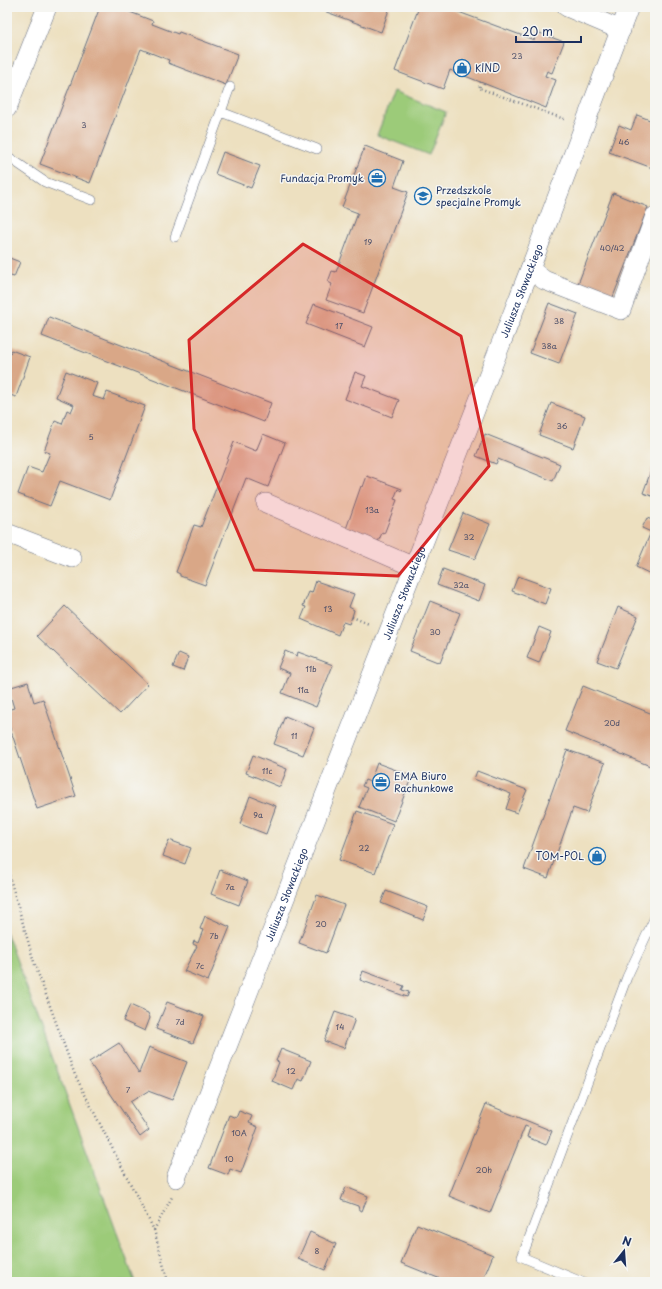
<svg xmlns="http://www.w3.org/2000/svg" width="662" height="1289" font-family="'Playpen Sans',sans-serif">
  <style>
    .green { fill: #9ccb79; stroke: #5c7d6c }
    .building { fill: #d9a787 }
    .lines { fill: none; stroke-linecap: round; stroke-linejoin: round }
    .lane-casing { stroke: #646d80; stroke-width: 10 }
    .street-casing { stroke: #646d80; stroke-width: 20 }
    .path { stroke: #646d80; stroke-width: 2.5; stroke-dasharray: 1 3; stroke-linecap: butt }
    .lane { stroke: #fff; stroke-width: 9 }
    .street { stroke: #fff; stroke-width: 19 }
    .marked { fill: #d62828; fill-opacity: 0.2; stroke: #d62828; stroke-width: 3; stroke-linejoin: round }
    .labels { text-anchor: middle; stroke-width: 3; stroke-linejoin: round; paint-order: stroke }
    .number-label { font-size: 8px; fill: #4a4d68 }
    .poi-label { font-size: 10px; fill: #1b2f5e; stroke: #f6f6f2; text-anchor: start }
    .street-label { font-size: 10px; fill: #1b2f5e; stroke: #f6f6f2 }
  </style>
  <rect width="100%" height="100%" fill="#f6f6f2"/>
  <filter id="ink" filterUnits="userSpaceOnUse"><feTurbulence type="fractalNoise" baseFrequency=".025" numOctaves="2"/><feDisplacementMap in="SourceGraphic" scale="8" xChannelSelector="R" yChannelSelector="G"/><feConvolveMatrix kernelMatrix="1 2 1 2 8 2 1 2 1" color-interpolation-filters="sRGB"/></filter>
  <filter id="wash" filterUnits="userSpaceOnUse"><feTurbulence type="fractalNoise" baseFrequency=".012" numOctaves="4" result="noise"/><feDisplacementMap in="SourceGraphic" scale="16" xChannelSelector="R" yChannelSelector="G"/><feGaussianBlur stdDeviation="0.9" result="paint"/><feColorMatrix in="noise" values="0 0 0 0 0 0 0 0 0 0 0 0 0 0 0 0 0 1.4 0 .05"/><feComposite in="paint" operator="in"/></filter>
  <g filter="url(#wash)">
    <rect width="100%" height="100%" fill="#ede0c0"/>
    <!-- green -->
    <path class="green" d="M394,91L446,112L429,155L377,135Z
      M7,934L135,1282H7Z"/>
    <g id="blocks">
      <!-- building -->
      <path class="building" d="M100,7H117L153,21L152,24L178,34L179,32L238,54L226,85L168,63L169,60L141,49L90,183L40,164Z
        M313,7H390L381,32Z
        M419,7H445L534,40L537,32L564,42L552,73L547,71L545,76L556,80L546,108L450,70L443,89L395,71Z
        M637,115L655,122V169L609,152L619,125L631,130Z
        M365,146L403,161L394,187L408,192L363,313L326,300L332,284L328,282L332,271L336,272L358,213L342,207Z
        M223,152L260,166L251,188L215,174Z
        M613,193L648,207L611,302L576,289Z
        M7,257L20,262L14,277L7,275Z
        M549,303L578,314L559,364L530,353Z
        M314,304L373,327L365,347L306,324Z
        M49,317L271,403L264,422L42,336Z
        M11,350L30,357L16,397L7,394V353L10,354Z
        M66,371L97,383L92,396L104,400L107,392L145,406L110,500L60,481L50,506L18,494L28,467L42,472L50,453L44,451L55,421L62,424L67,410L71,412L74,405L56,397Z
        M355,372L366,376L362,386L399,400L392,417L345,399Z
        M551,403L585,416L573,448L539,435Z
        M263,434L285,443L268,487L246,478L205,585L180,576V574L176,572L194,525L201,527L234,442L256,451Z
        M485,434L560,464L553,481L498,459L496,464L476,456Z
        M652,468L655,469V497L643,493Z
        M367,476L402,489L401,491L398,489L394,499L397,500L384,534L382,533L378,542L345,532L361,486L363,487Z
        M463,513L490,524L475,559L448,550Z
        M647,518L655,521V576L636,567L651,532L642,528Z
        M443,569L485,585L479,601L437,585Z
        M518,576L551,588L545,604L512,591Z
        M316,581L354,594L349,607L354,610L352,617L349,624L343,622L338,635L301,619L306,607L303,606L309,592L312,593Z
        M430,601L460,613L440,663L410,651Z
        M65,606L148,684L120,714L37,636Z
        M618,607L638,616L616,668L597,661Z
        M539,627L551,632L539,663L527,658Z
        M285,651L297,656L298,652L333,665L316,707L282,693L290,673L278,668Z
        M179,653L188,657L183,671L173,667Z
        M28,682L34,702L43,699L76,796L37,809L7,719V710L14,708L8,688Z
        M583,686L655,715V768L565,731Z
        M285,716L314,728L303,755L274,744Z
        M567,750L605,763L587,813L573,808L548,878L524,869Z
        M253,755L287,769L280,787L246,773Z
        M377,763L412,776L394,821L359,807L367,788L362,786L365,780L370,782Z
        M477,771L527,790L517,813L506,809L511,794L474,779Z
        M250,796L276,806L266,834L240,824Z
        M357,811L393,824L375,873L339,860Z
        M169,840L191,848L185,864L163,856Z
        M220,870L248,881L239,905L211,894Z
        M386,891L428,907L423,920L381,903Z
        M317,895L344,905L326,953L299,943Z
        M205,916L230,927L208,981L184,971L197,946L193,944L194,941L198,943L203,930L200,929Z
        M363,971L404,986L402,990L409,992L407,997L360,980Z
        M167,1002L204,1016L193,1043L156,1029Z
        M130,1005L148,1013L150,1018L145,1031L123,1021Z
        M335,1012L355,1019L344,1048L324,1041Z
        M119,1043L139,1073L149,1047L187,1062L172,1100L148,1091L130,1102L149,1130L140,1137L89,1062Z
        M281,1049L311,1061L303,1081L298,1079L293,1090L272,1081L279,1062L276,1061Z
        M486,1104L552,1131L546,1145L527,1137L530,1128L525,1126L490,1213L449,1196Z
        M239,1111L252,1116L249,1123L258,1127L241,1173L230,1169L228,1175L209,1168L229,1115L236,1118Z
        M346,1187L368,1196L362,1211L359,1210L358,1206L341,1200Z
        M417,1224L493,1255L482,1282H448L401,1263Z
        M310,1232L336,1244L325,1270L298,1259Z"/>
    </g>
  </g>
  <g filter="url(#ink)">
    <use href="#blocks" fill-opacity="0" stroke="#646d80" stroke-width="1"/>
    <g class="lines">
      <!-- lane casing -->
      <g class="lane-casing">
        <path id="lane" d="M221,112L317,149
          M7,156L45,182L92,200
          M175,237L230,87
          M582,1282L522,1257L627,977L655,917"/>
      </g>
      <!-- street casing -->
      <g class="street-casing">
        <g id="street">
          <path d="M567,7L621,30"/>
          <path d="M7,108L47,7"/>
          <path d="M530,269L544,280L621,310L655,216"/>
          <path d="M266,503L414,567"/>
          <path d="M7,533L72,558"/>
          <path id="s1" d="M176,1178L530,269L629,7"/>
        </g>
      </g>
      <!-- path -->
      <path class="path" d="M481,82L479,88L564,119
        M352,617L369,624
        M7,868L34,962L75,1075L154,1230L168,1282
        M154,1230L172,1197"/>
      <!-- lane -->
      <use href="#lane" class="lane"/>
      <!-- street -->
      <use href="#street" class="street"/>
    </g>
  </g>
  <!-- marked area -->
  <path class="marked" d="M303,244L461,336L489,466L398,576L254,570L194,429L189,340Z"/>
  <!-- icons -->
  <defs>
    <g id="shop-ring" transform="scale(0.9)"><circle r="9.5" fill="#f6f6f2" stroke="#1f6fb2" stroke-width="1.5"/><path d="M-5-2.5h2.3a2.7 3.5 0 0 1 5.4 0H5L5.5 6h-11ZM-1.5-2.5h3a1.5 2.3 0 0 0-3 0Z" fill="#1f6fb2"/></g>
    <g id="office-ring" transform="scale(0.9)"><circle r="9.5" fill="#f6f6f2" stroke="#1f6fb2" stroke-width="1.5"/><path d="M-6-3h4V-5.5h4V-3h4V5H-6ZM-1-4.5V-3h2v-1.5ZM-6 0V1H6V0Z" fill="#1f6fb2"/></g>
    <g id="school-ring" transform="scale(0.9)"><circle r="9.5" fill="#f6f6f2" stroke="#1f6fb2" stroke-width="1.5"/><path d="M0-5L7-2L0 1L-7-2ZM-4 1L0 2.5L4 1V4Q0 6-4 4Z" fill="#1f6fb2"/></g>
  </defs>
  <g fill-rule="evenodd">
    <use href="#shop-ring" x="462" y="68"/>
    <use href="#office-ring" x="377" y="178"/>
    <use href="#school-ring" x="423" y="196"/>
    <use href="#office-ring" x="381" y="782"/>
    <use href="#shop-ring" x="597" y="856"/>
  </g>
  <g class="labels">
    <!-- number labels -->
    <g class="number-label">
      <text x="517" y="59">23</text>
      <text x="84" y="128">3</text>
      <text x="624" y="145">46</text>
      <text x="368" y="245">19</text>
      <text x="612" y="251">40/42</text>
      <text x="559" y="324">38</text>
      <text x="339" y="329">17</text>
      <text x="549" y="349">38a</text>
      <text x="562" y="429">36</text>
      <text x="91" y="440">5</text>
      <text x="372" y="513">13a</text>
      <text x="469" y="540">32</text>
      <text x="461" y="588">32a</text>
      <text x="328" y="612">13</text>
      <text x="435" y="635">30</text>
      <text x="311" y="672">11b</text>
      <text x="303" y="693">11a</text>
      <text x="612" y="726">20d</text>
      <text x="294" y="739">11</text>
      <text x="267" y="774">11c</text>
      <text x="258" y="818">9a</text>
      <text x="364" y="851">22</text>
      <text x="230" y="890">7a</text>
      <text x="321" y="927">20</text>
      <text x="214" y="939">7b</text>
      <text x="200" y="969">7c</text>
      <text x="180" y="1025">7d</text>
      <text x="340" y="1030">14</text>
      <text x="291" y="1074">12</text>
      <text x="128" y="1093">7</text>
      <text x="239" y="1136">10A</text>
      <text x="229" y="1162">10</text>
      <text x="484" y="1173">20h</text>
      <text x="317" y="1254">8</text>
    </g>
    <!-- poi labels -->
    <g class="poi-label">
      <text x="475" y="72">KIND</text>
      <text x="364" y="182" text-anchor="end">Fundacja Promyk</text>
      <text x="436" y="194">Przedszkole<tspan x="436" dy="12">specjalne Promyk</tspan></text>
      <text x="394" y="780">EMA Biuro<tspan x="394" dy="12">Rachunkowe</tspan></text>
      <text x="584" y="860" text-anchor="end">TOM-POL</text>
    </g>
    <!-- street labels -->
    <g class="street-label">
      <text dy="4" stroke="none"><textPath href="#s1" startOffset="952">Juliusza Słowackiego</textPath></text>
      <text dy="4" stroke="none"><textPath href="#s1" startOffset="628">Juliusza Słowackiego</textPath></text>
      <text dy="4" stroke="none"><textPath href="#s1" startOffset="304">Juliusza Słowackiego</textPath></text>
    </g>
  </g>
  <!-- margin -->
  <rect width="662" height="1289" fill="none" stroke="#f6f6f2" stroke-width="24"/>
  <!-- north arrow -->
  <g transform="translate(624 1251) rotate(17)" stroke="#f6f6f2" stroke-width="3" paint-order="stroke">
  <path d="M0-3L7 15L0 10L-7 15Z" fill="#1b2f5e"/>
  <text y="-6" font-size="11" font-weight="bold" text-anchor="middle" fill="#1b2f5e">N</text>
  </g>
  <!-- scale -->
  <path d="M516 36v6h65v-6" fill="none" stroke="#1b2f5e" stroke-width="2"/>
  <text x="522" y="36" font-size="12" fill="#1b2f5e" stroke="#f6f6f2" stroke-width="3" paint-order="stroke">20 m</text>
</svg>
